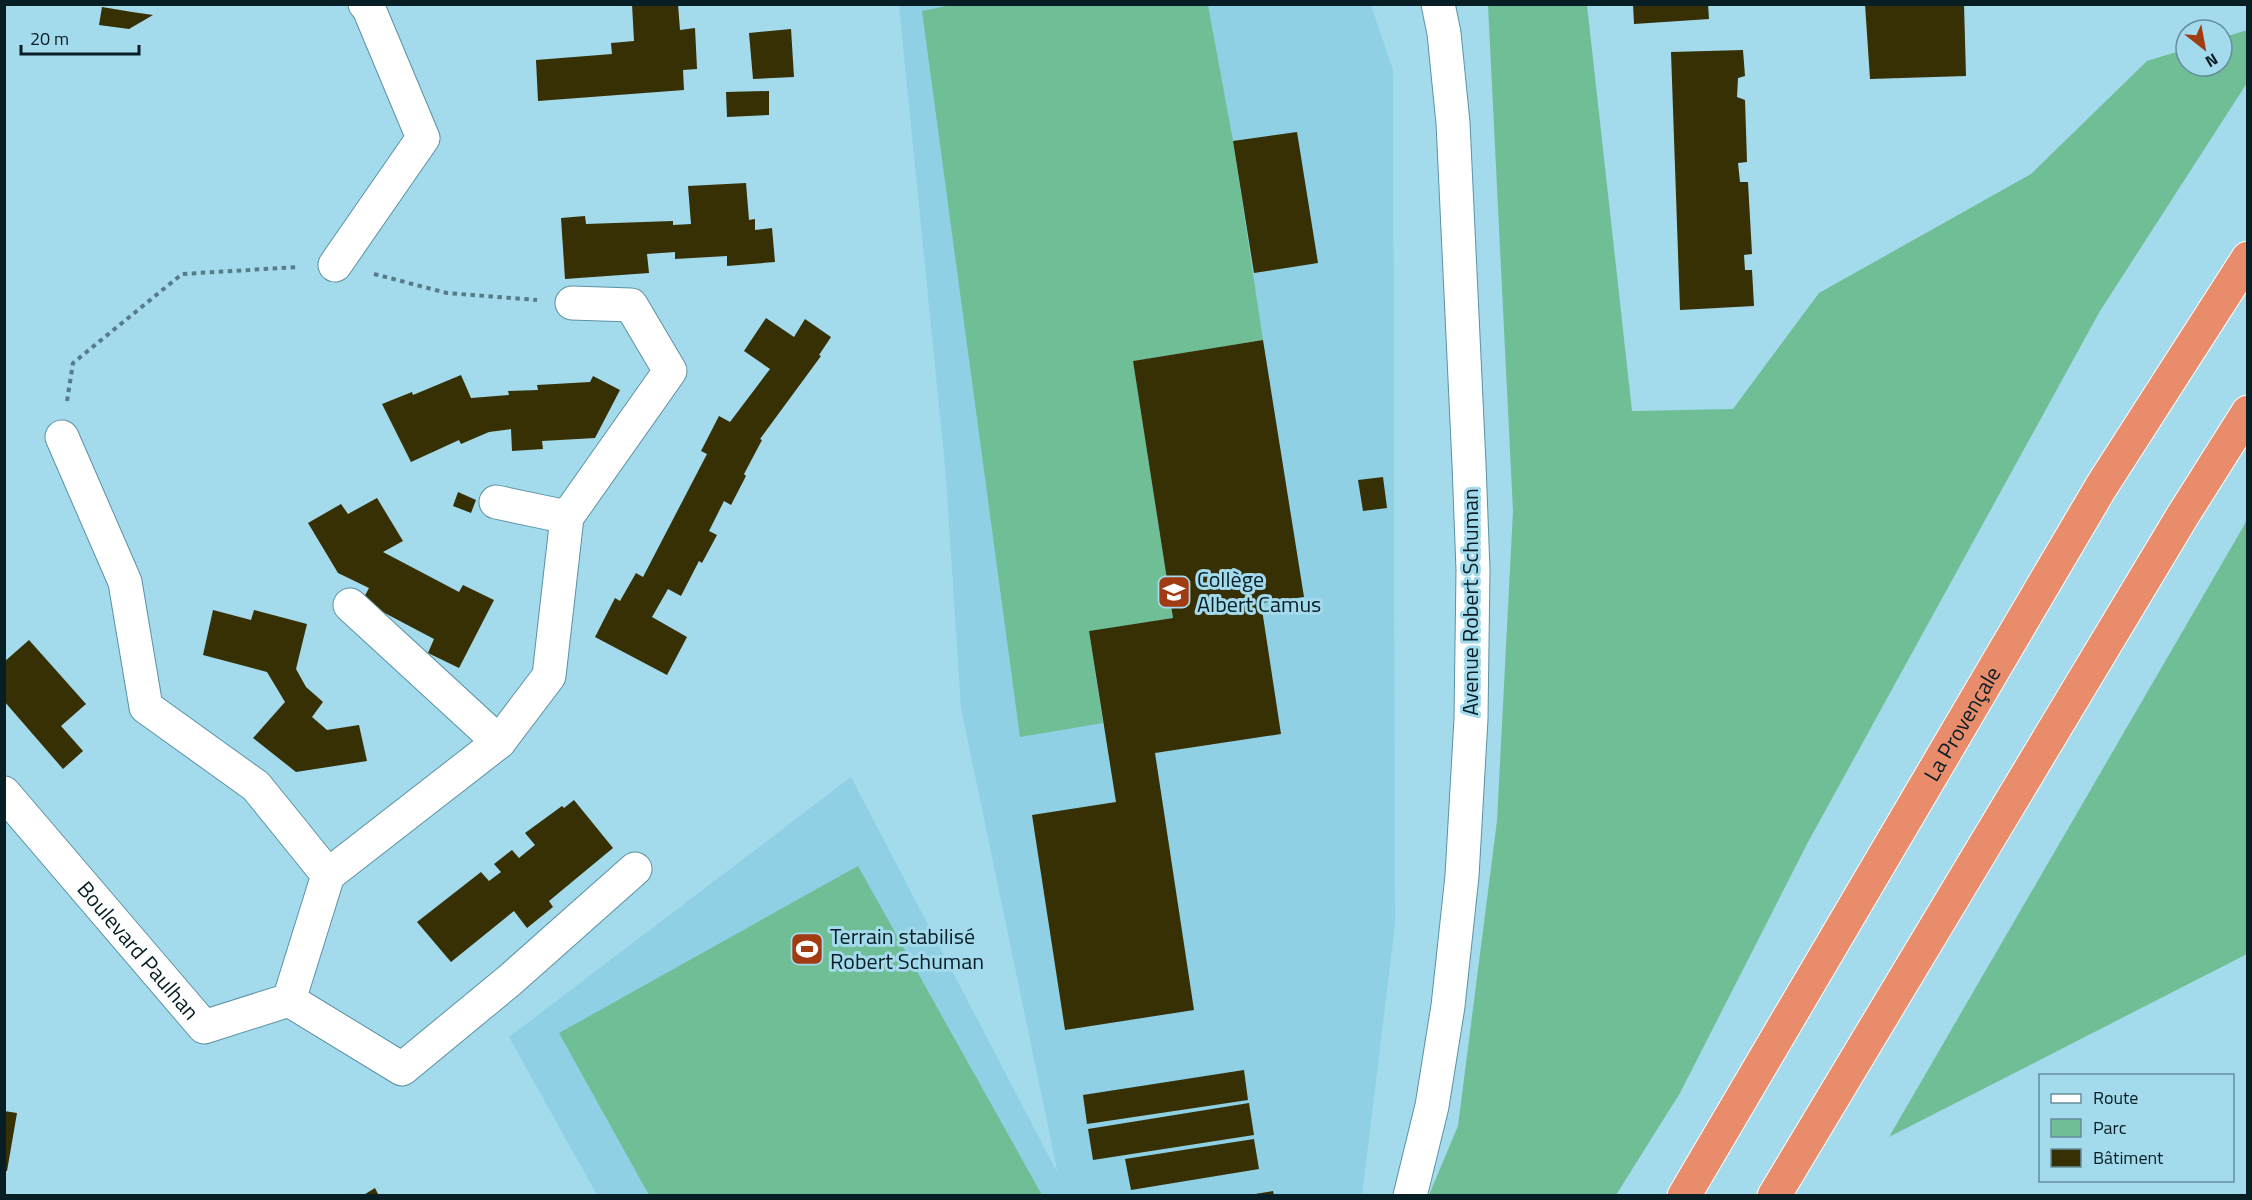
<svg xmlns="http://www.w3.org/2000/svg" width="2252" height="1200" font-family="'Titillium Web',sans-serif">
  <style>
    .built { fill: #8fd0e5 }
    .green { fill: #70be95 }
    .building { fill: #363004 }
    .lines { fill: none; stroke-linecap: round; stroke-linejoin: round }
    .minor-casing { stroke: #5c92a3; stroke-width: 35 }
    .tertiary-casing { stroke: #5c92a3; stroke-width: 35 }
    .motorway-casing { stroke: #fff; stroke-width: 35 }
    .path { stroke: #567c89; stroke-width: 4; stroke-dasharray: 4.5 4.5; stroke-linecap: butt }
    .minor { stroke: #fff; stroke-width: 33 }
    .tertiary { stroke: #fff; stroke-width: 33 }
    .motorway { stroke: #e98c6c; stroke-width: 33 }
    .labels { text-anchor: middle; stroke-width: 6; stroke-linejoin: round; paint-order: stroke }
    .poi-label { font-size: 22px; fill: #081e25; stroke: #a3daec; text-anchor: start }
    .street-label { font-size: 22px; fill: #081e25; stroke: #a3daec }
  </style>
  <rect width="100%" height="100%" fill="#a3daec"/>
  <!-- built -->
  <path class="built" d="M899,5H1371L1393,70L1395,925L1362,1195H597L509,1037L851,777L1058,1174L961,708L946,477Z"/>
  <!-- green -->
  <path class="green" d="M956,4L1208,5L1233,141L1263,340L1133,361L1173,618L1089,631L1103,723L1020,737L922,11Z
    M1488,5H1587L1632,411L1733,409L1819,293L2031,174L2147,61L2186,49V66H2222V38L2247,30V83L2100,311L1807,844L1680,1093L1616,1195H1429L1458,1126L1497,821L1513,511Z
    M2247,519V954L1889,1137L2242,529Z
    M858,866L1042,1195H649L559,1033Z"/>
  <!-- building -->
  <path class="building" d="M632,4H678L680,30L695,28L697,69L683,70L684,90L538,101L536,60L612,54L611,43L634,41Z
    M1633,4H1708L1709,19L1634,24Z
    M1865,4H1964L1966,76L1870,79Z
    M102,7L132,12L153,15L129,29L99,25Z
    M791,29L794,77L753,79L749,33Z
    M1743,50L1745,76L1738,78L1737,97L1745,100L1747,162L1738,163L1740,182H1748L1752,254L1744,255L1745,270H1752L1754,306L1680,310L1671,52Z
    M769,91V115L727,117L726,92Z
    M1297,132L1318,263L1254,273L1233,141Z
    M746,183L749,220L755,219V230L772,228L775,262L727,266V256L675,259V252L647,254L649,273L565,279L561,218L585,216L586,224L673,221V225L691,224L688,186Z
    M766,318L794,337L805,319L831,337L819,355L821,356L760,439L762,440L744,474L746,476L731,505L724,501L709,531L717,535L702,563L699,561L681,596L668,589L652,617L687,637L667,675L595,637L615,598L620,601L636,573L643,577L707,454L701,451L719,416L730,422L770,369L744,351Z
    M1263,340L1304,597L1261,603L1281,734L1155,753L1194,1010L1065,1030L1032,815L1116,802L1089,631L1173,618L1133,361Z
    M461,375L471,398L509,395L508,391L538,390L537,385L590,382L593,376L620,390L595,438L542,441L543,449L512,451L511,429L489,432L461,444L459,440L411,462L382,404L412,392L413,395Z
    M1383,477L1387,508L1363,511L1358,480Z
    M458,492L476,500L471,513L453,506Z
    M377,498L403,541L383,552L459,592L463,585L494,600L459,668L428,653L434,639L362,601L369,588L338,573L308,523L341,504L348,514Z
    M213,610L251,620L254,610L307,624L296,669L306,687L323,702L312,717L327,730L359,725L367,761L296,772L253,738L285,702L267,672L203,655Z
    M29,640L86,704L61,726L83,751L63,769L4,701V662Z
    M574,800L613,848L549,901L553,907L527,928L514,911L451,962L417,922L481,872L489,881L501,872L494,864L512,850L519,858L535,845L525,833L562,806L564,808Z
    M1244,1070L1248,1100L1087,1124L1083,1095Z
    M1249,1103L1254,1135L1093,1160L1088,1129Z
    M4,1111L17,1113L7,1171H4Z
    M1254,1139L1259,1169L1131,1190L1125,1159Z
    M375,1188L379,1196H362Z
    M1273,1191L1274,1196H1255V1194Z"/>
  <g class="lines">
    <!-- minor casing -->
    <g class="minor-casing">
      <g id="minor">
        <path d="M335,265L423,138L369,9L365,4"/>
        <path d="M496,502L567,517"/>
        <path d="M350,605L499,742"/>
        <path id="s1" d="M4,793L204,1027L289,1000L328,875L256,786L146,707L125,582L62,437"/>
        <path d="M328,875L499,742L549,676L567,517L670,371L631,305L572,303"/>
        <path d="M289,1000L402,1069L510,980L635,869"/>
      </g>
    </g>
    <!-- tertiary casing -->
    <g class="tertiary-casing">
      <path id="tertiary" d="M1410,1196L1432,1106L1448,1006L1462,876L1471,719L1473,570L1469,464L1453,123L1444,33L1438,4"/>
    </g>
    <!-- motorway casing -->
    <g class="motorway-casing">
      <g id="motorway">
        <path id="s2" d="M1684,1196L2101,487L2248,258"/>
        <path d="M1774,1196L2183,515L2248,412"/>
      </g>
    </g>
    <!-- path -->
    <path class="path" d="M374,274L447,293L537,300
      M67,401L73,363L182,274L298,267"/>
    <!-- minor -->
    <use href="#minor" class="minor"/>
    <!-- tertiary -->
    <use href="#tertiary" class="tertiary"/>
    <!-- motorway -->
    <use href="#motorway" class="motorway"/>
  </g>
  <!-- icons -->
  <defs>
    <g id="school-square" transform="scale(1.725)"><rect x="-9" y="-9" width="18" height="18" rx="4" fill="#a13b11" stroke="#a3daec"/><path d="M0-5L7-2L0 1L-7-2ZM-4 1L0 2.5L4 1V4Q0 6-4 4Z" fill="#fff"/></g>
    <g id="stadium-square" transform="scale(1.725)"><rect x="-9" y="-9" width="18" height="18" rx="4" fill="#a13b11" stroke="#a3daec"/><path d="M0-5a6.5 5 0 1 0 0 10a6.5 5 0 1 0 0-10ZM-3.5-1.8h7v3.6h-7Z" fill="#fff"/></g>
  </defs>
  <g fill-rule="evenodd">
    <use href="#school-square" x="1174" y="592"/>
    <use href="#stadium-square" x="807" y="949"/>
  </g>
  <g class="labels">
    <!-- poi labels -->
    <g class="poi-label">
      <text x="1197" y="587">Collège<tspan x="1197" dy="25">Albert Camus</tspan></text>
      <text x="830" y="944">Terrain stabilisé<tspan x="830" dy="25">Robert Schuman</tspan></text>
    </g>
    <!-- street labels -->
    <g class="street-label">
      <text transform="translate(1470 602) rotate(-90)" y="8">Avenue Robert Schuman</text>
      <text dy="8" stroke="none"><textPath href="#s2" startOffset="548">La Provençale</textPath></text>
      <text dy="8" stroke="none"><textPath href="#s1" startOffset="207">Boulevard Paulhan</textPath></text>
    </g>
  </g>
  <!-- border -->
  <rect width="2252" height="1200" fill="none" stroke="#081e25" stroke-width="12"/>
  <!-- legend -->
  <rect x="2039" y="1074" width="195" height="108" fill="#a3daec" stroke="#658f9c" stroke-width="1.5"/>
  <rect x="2051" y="1094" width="30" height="9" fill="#ffffff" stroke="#658f9c" stroke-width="1.5"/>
  <text x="2093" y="1104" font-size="18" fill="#081e25">Route</text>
  <rect x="2051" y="1119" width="30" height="18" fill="#70be95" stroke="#658f9c" stroke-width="1.5"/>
  <text x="2093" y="1134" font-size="18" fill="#081e25">Parc</text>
  <rect x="2051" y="1149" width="30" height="18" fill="#363004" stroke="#658f9c" stroke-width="1.5"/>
  <text x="2093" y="1164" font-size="18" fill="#081e25">Bâtiment</text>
  <!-- north arrow -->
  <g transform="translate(2204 48) rotate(149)"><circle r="28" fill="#a3daec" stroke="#658f9c" stroke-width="1.5"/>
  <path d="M0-4.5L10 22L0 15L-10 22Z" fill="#a13b11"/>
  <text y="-9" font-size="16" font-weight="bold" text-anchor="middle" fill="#081e25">N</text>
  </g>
  <!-- scale -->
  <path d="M21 45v9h118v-9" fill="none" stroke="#081e25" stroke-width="3"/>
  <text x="30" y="45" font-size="18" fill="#081e25" stroke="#a3daec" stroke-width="4.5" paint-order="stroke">20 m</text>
</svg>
